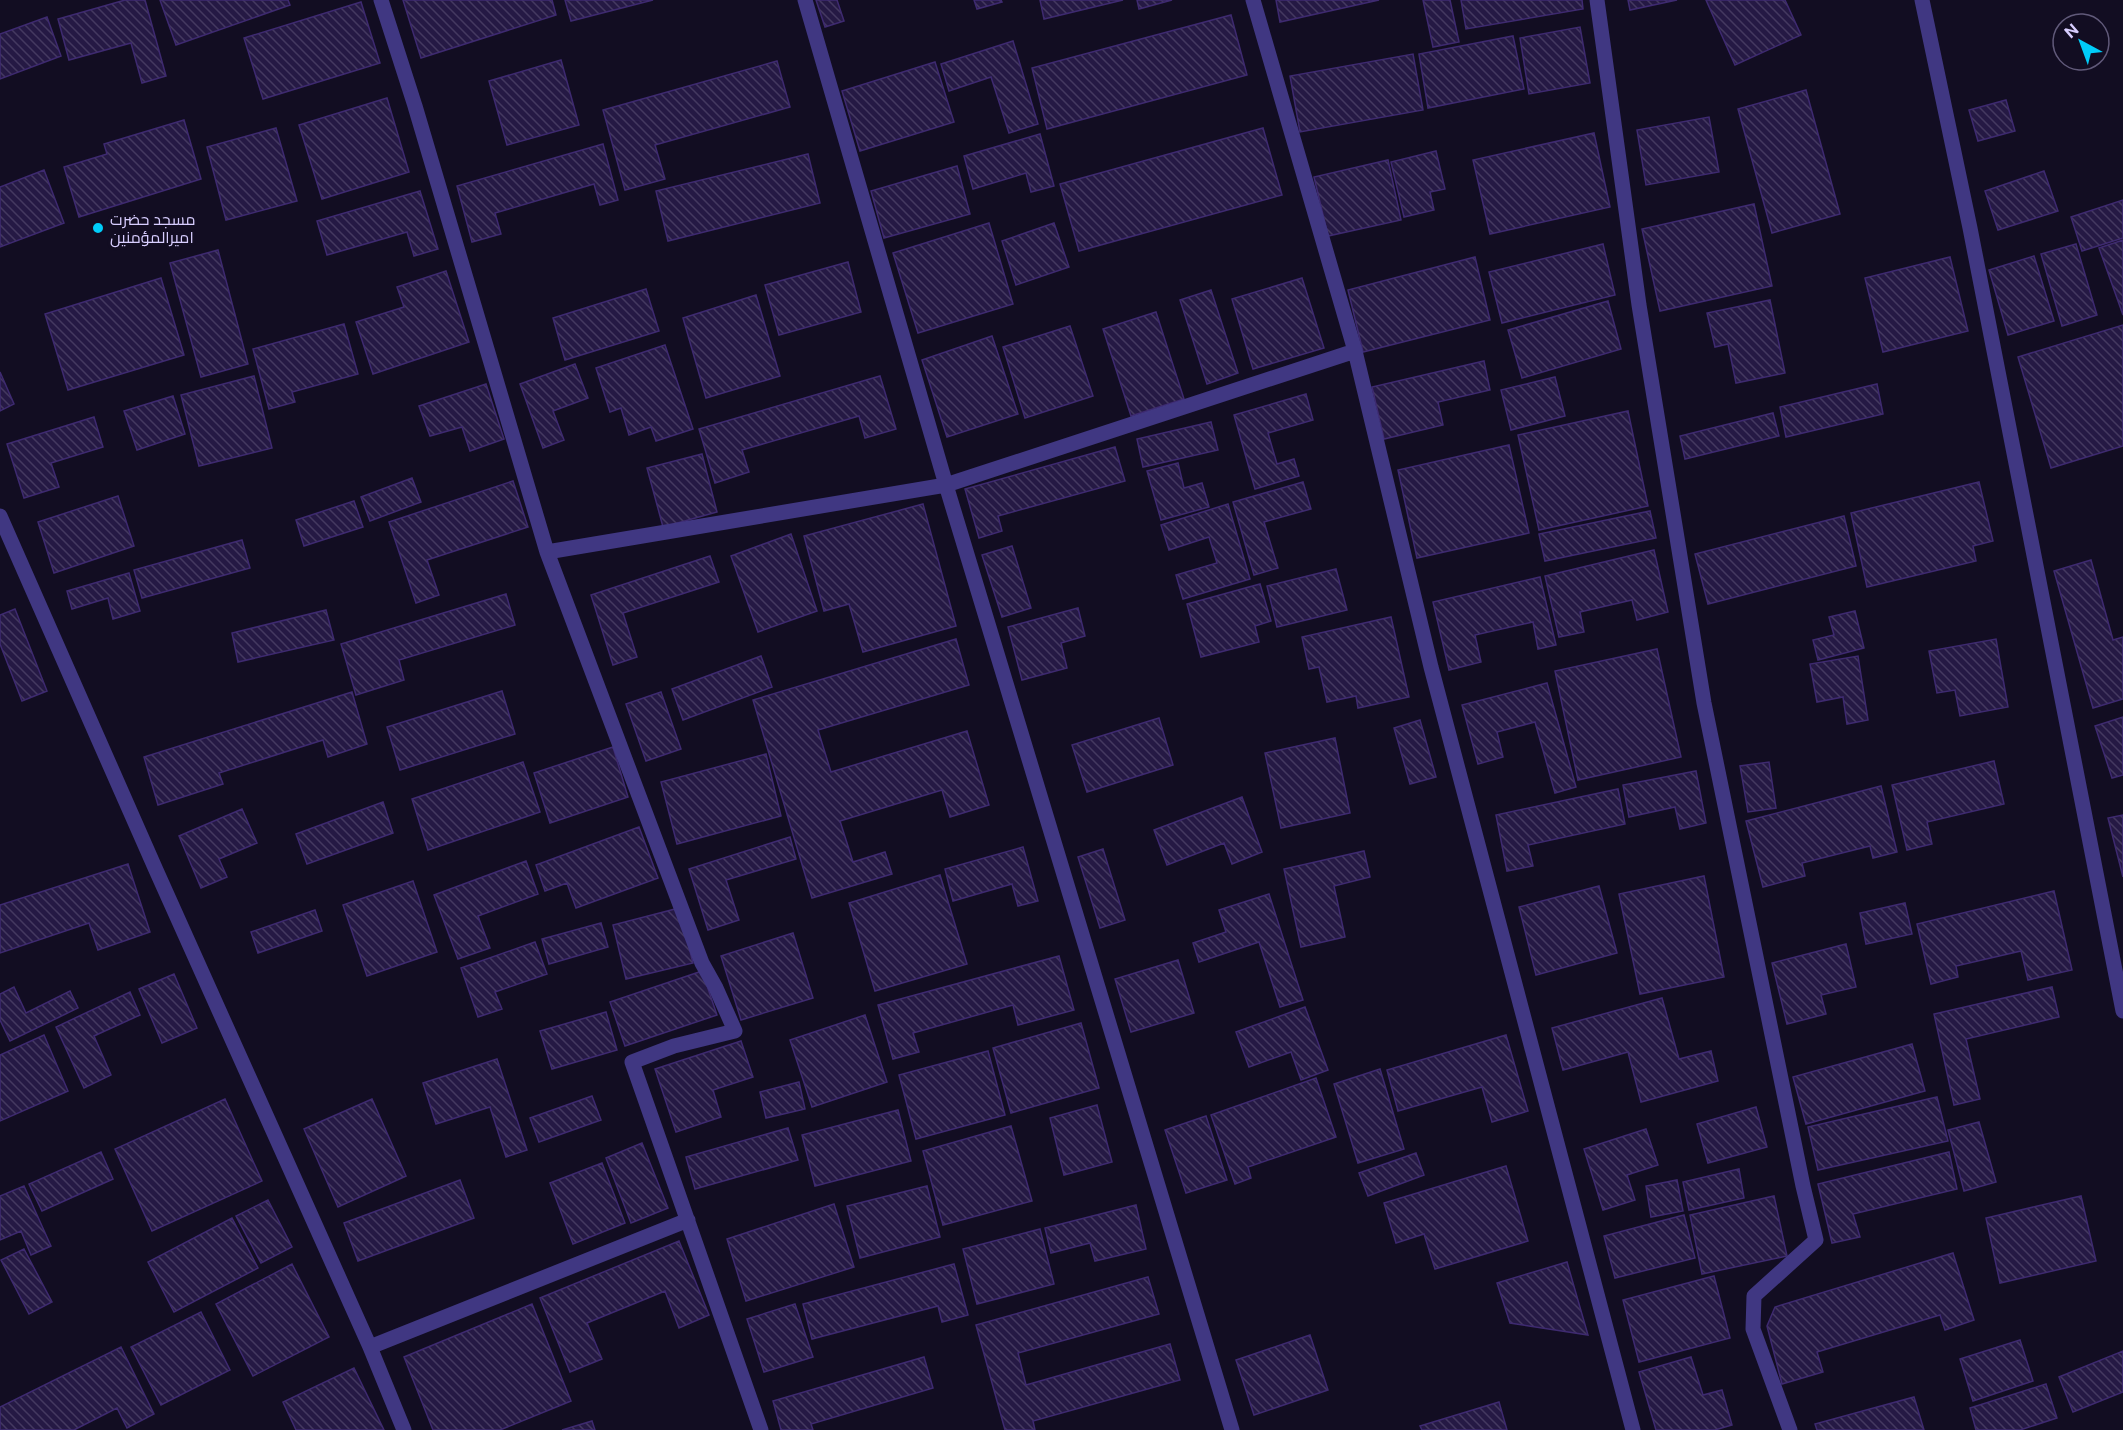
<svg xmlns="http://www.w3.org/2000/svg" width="2123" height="1430" font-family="'Public Sans',Cairo,sans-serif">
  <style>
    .building { fill: url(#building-back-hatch); stroke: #3e2a70; stroke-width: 1.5 }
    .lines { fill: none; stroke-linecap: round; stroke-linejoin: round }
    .street { stroke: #403782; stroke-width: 15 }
    .poi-dot { fill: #00cdf9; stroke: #120d22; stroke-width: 2 }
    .labels { text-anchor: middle; stroke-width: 6; stroke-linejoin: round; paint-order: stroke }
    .poi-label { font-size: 16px; fill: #d8ceff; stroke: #120d22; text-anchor: start }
  </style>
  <defs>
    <pattern id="building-back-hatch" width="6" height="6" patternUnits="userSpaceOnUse" patternTransform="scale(1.5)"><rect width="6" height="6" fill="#251944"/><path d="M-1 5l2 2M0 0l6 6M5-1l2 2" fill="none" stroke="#443960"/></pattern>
  </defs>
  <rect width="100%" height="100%" fill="#120d22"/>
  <!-- building -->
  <path class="building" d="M125,0H145L166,76L142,83L131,43L69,60L58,19Z
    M160,0H288L290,5L176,45Z
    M403,0H552L556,15L421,58Z
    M565,0H653L571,21Z
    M816,0H837L844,21L825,27Z
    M974,0H1001L1002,2L977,9Z
    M1040,0H1123L1044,19Z
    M1137,0H1172L1139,9Z
    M1276,0H1379L1280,22Z
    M1423,0H1450L1459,42L1433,47Z
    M1461,0H1582L1583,9L1466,29Z
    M1628,0H1677L1630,10Z
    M1706,0H1785L1801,35L1735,65Z
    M361,2L380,63L263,99L244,38Z
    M1231,15L1247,75L1047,129L1032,68Z
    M47,17L61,56L0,79V34Z
    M1580,27L1590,83L1529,94L1520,38Z
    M1513,36L1524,89L1428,108L1419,54Z
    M1013,41L1038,124L1009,133L991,77L949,91L941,64Z
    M1413,54L1423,110L1300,132L1290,76Z
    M561,60L579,125L507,145L489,81Z
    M777,61L790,107L655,145L665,179L625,190L603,110Z
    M935,62L954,122L860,151L842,91Z
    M1806,90L1840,214L1772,233L1738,109Z
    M387,98L409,172L322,199L299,125Z
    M2006,100L2015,131L1978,141L1969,110Z
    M1709,117L1719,172L1646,185L1637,130Z
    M184,120L201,179L79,217L64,167L107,154L104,144Z
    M276,128L297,201L226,220L207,147Z
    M1263,128L1282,195L1079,251L1060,184Z
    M1594,133L1610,207L1490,234L1473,160Z
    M1040,134L1054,186L1031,192L1026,173L973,189L964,156Z
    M603,144L618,200L600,205L594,184L495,213L501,234L472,242L457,186Z
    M1436,151L1445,189L1430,192L1434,210L1404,217L1391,162Z
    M808,154L820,203L668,241L656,191Z
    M1388,160L1401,220L1328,236L1314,177Z
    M957,166L970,214L884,238L871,191Z
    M44,170L64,223L0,247V187Z
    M2044,171L2058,211L1998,230L1985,191Z
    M420,191L438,249L414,256L407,232L327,255L317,221Z
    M2123,200V238L2082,251L2071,217Z
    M1754,204L1772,286L1660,311L1642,229Z
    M989,223L1013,304L918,333L893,253Z
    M1054,223L1069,267L1016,285L1002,241Z
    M2123,240V315L2099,248Z
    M1603,244L1615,295L1502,323L1489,272Z
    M2076,244L2097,315L2062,326L2041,254Z
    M218,250L248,364L201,377L170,263Z
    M2034,256L2054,321L2008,335L1989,270Z
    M1475,257L1490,320L1363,352L1348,290Z
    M1950,257L1968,331L1883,352L1865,278Z
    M848,262L861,312L779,335L765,285Z
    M446,271L469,342L373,374L356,322L404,307L397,287Z
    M161,278L184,355L68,390L45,314Z
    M1302,278L1324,348L1253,369L1232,299Z
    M646,289L659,331L565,360L553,318Z
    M1211,290L1238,373L1207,384L1180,300Z
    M756,295L780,376L706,398L683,318Z
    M1770,300L1785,373L1736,383L1728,344L1715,347L1707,313Z
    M1608,301L1621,349L1522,378L1508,330Z
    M1156,312L1184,399L1131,416L1103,329Z
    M344,324L358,374L292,392L295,402L269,409L253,349Z
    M2123,325V446L2051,468L2018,357Z
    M1070,326L1093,396L1025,418L1003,347Z
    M992,336L1018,414L947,437L922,360Z
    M665,345L693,429L656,441L651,427L629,435L621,408L610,412L596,368Z
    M1484,361L1490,390L1438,402L1443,425L1384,439L1372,387Z
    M575,364L588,398L553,411L564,440L543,448L520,384Z
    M0,372L14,404L0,411Z
    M254,376L272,448L199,466L181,395Z
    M880,376L896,429L865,438L859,416L742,450L749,472L715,483L699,429Z
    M1555,377L1565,416L1511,430L1501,390Z
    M486,384L504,439L470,451L462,427L430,436L419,406Z
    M1877,384L1883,414L1786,437L1780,407Z
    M1306,394L1313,420L1268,433L1277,464L1294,459L1299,476L1255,489L1234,415Z
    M173,396L185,434L137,450L124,411Z
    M1628,411L1648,506L1539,530L1518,435Z
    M1773,413L1779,436L1685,459L1680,436Z
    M94,417L103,447L51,463L59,487L24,498L7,444Z
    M1211,422L1218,450L1143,467L1137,439Z
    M1509,445L1529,533L1417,558L1398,470Z
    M1115,447L1125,481L998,516L1002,531L979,538L965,489Z
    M702,454L717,512L663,527L647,468Z
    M1178,463L1184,488L1202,483L1209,507L1161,520L1147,471Z
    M412,478L421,502L370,521L361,497Z
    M513,481L528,527L427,560L439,595L416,603L389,522Z
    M1303,482L1311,509L1264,522L1278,568L1254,575L1233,502Z
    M1979,482L1993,541L1973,546L1976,561L1867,587L1851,513Z
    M118,496L134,546L54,573L38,522Z
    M354,501L363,527L304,546L296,520Z
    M923,504L956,626L863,652L849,604L824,611L804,536Z
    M1228,504L1250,579L1183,599L1176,575L1217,563L1209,537L1169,550L1161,525Z
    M1650,511L1656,538L1545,561L1539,534Z
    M1844,516L1856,566L1708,604L1695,554Z
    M791,534L817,611L758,632L731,556Z
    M242,540L250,568L142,598L134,570Z
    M1012,546L1031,608L1002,617L982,555Z
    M1654,550L1668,612L1637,620L1632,600L1580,612L1584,632L1559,637L1545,576Z
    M710,556L719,582L623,613L637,657L613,665L591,595Z
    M2091,560L2113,640L2123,637V699L2093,708L2054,571Z
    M1336,569L1347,610L1277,627L1267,586Z
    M129,573L140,611L113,619L108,598L72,609L67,591Z
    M1540,577L1556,645L1538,649L1533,622L1475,635L1481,662L1449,670L1433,602Z
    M1260,584L1271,621L1255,626L1259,642L1201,657L1187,604Z
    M506,594L515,625L399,660L404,680L356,695L341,644Z
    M1078,608L1085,636L1061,643L1067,668L1022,680L1008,627Z
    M15,609L47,691L22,701L0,644V615Z
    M326,610L334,640L238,662L232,633Z
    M1855,611L1864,648L1818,660L1813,640L1834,635L1829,617Z
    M1391,617L1409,697L1358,708L1356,696L1327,702L1319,667L1309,669L1302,637Z
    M956,639L969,685L818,730L831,772L967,731L989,805L950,817L942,790L840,821L853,862L885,852L892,874L812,898L753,700Z
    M1996,639L2008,707L1960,716L1955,690L1937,693L1929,651Z
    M1657,649L1681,757L1578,780L1555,671Z
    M761,656L772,687L683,720L672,689Z
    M1858,656L1868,720L1847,724L1843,697L1817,702L1810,664Z
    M1547,683L1576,787L1555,793L1535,722L1497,732L1503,757L1478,764L1462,705Z
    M502,691L515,734L400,770L387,727Z
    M352,692L367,744L328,757L323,740L219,773L223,784L158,805L144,757Z
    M661,692L681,749L646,761L626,704Z
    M2123,717V775L2112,778L2095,726Z
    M1159,718L1173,765L1087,792L1072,745Z
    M1420,720L1436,777L1410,784L1394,728Z
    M1335,738L1350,813L1281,828L1265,753Z
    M613,747L628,797L550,823L534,773Z
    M766,754L781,816L677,844L661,782Z
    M1994,761L2004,804L1927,822L1932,844L1907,850L1892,785Z
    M523,762L540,812L428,850L412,799Z
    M1769,762L1776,808L1748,812L1740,766Z
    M1696,771L1706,823L1680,829L1675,807L1629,817L1623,785Z
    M1881,786L1897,852L1873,858L1870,846L1802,863L1805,876L1763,887L1746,821Z
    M1618,789L1625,824L1528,845L1533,866L1507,871L1496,815Z
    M1242,797L1262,852L1232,864L1224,843L1167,865L1154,830Z
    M383,802L393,833L307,864L296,834Z
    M242,809L257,843L219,859L227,877L201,888L179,836Z
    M2123,815V877L2108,818Z
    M639,827L658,878L576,908L567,883L545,891L536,865Z
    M790,837L796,859L726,880L739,920L708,930L689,869Z
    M1023,847L1038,901L1018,906L1012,884L953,901L945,869Z
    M1103,849L1125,920L1100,928L1078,857Z
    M1364,851L1370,877L1334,886L1345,937L1301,947L1284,869Z
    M526,861L538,894L478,916L490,948L458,959L434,895Z
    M128,864L150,932L98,950L89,923L0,953V905Z
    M940,875L967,964L875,991L849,903Z
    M1704,876L1724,977L1640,994L1619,894Z
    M413,881L437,952L367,976L343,905Z
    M1599,886L1617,953L1536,975L1519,907Z
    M2054,891L2072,970L2028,980L2021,951L1956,966L1958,977L1931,984L1917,924Z
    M1269,894L1303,1000L1280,1007L1259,942L1199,962L1193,943L1226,932L1219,910Z
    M1905,903L1912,934L1866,944L1860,913Z
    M679,908L693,963L626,979L613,925Z
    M315,910L322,931L258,953L251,932Z
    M601,923L608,947L549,964L542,939Z
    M793,933L813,998L741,1020L721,956Z
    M535,942L547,974L495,992L502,1009L478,1017L461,968Z
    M1846,944L1856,987L1821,995L1826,1014L1787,1024L1772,963Z
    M1059,956L1074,1010L1018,1025L1013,1005L913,1033L919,1052L893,1059L878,1005Z
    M1178,960L1194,1013L1131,1032L1115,979Z
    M702,971L717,1015L625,1046L610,1002Z
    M174,974L197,1028L162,1043L139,989Z
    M14,987L26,1013L70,991L78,1008L10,1041L0,1020V994Z
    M2052,987L2059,1017L1966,1039L1980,1099L1954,1105L1934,1014Z
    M130,992L140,1015L94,1036L111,1075L84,1088L56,1027Z
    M1662,998L1679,1059L1711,1051L1718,1081L1641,1102L1628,1052L1563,1070L1552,1028Z
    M1305,1007L1328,1070L1301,1080L1291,1052L1249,1067L1236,1032Z
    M606,1012L617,1050L552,1069L540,1031Z
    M865,1015L887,1082L812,1107L790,1040Z
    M1081,1023L1099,1088L1011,1113L993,1048Z
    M44,1035L68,1091L0,1121V1055Z
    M1506,1035L1528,1111L1492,1122L1482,1087L1398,1111L1387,1070Z
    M741,1041L753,1077L713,1090L721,1117L676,1132L655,1069Z
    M1912,1044L1925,1091L1806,1124L1793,1077Z
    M988,1051L1005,1115L916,1139L899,1075Z
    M497,1059L527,1150L506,1157L490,1107L436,1124L423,1083Z
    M1380,1069L1404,1149L1358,1163L1334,1084Z
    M1316,1078L1336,1137L1248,1167L1251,1178L1235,1184L1211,1115Z
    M799,1082L805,1109L766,1118L760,1092Z
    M592,1096L601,1120L539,1142L530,1118Z
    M1937,1097L1948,1141L1818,1170L1808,1127Z
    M225,1099L262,1181L152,1231L115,1149Z
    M372,1099L406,1176L338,1207L304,1129Z
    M1097,1105L1112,1162L1064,1175L1050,1118Z
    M1756,1107L1767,1147L1708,1163L1697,1124Z
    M898,1110L911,1161L815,1186L802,1135Z
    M1206,1116L1227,1180L1186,1193L1165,1130Z
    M1979,1122L1996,1182L1964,1191L1948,1130Z
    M1011,1126L1032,1201L943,1225L923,1151Z
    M788,1128L798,1160L695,1189L686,1157Z
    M1646,1129L1658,1165L1627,1175L1635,1200L1603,1210L1584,1149Z
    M642,1143L668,1208L631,1223L606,1158Z
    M101,1152L113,1179L42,1211L29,1184Z
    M1949,1152L1957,1189L1853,1214L1860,1237L1832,1243L1818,1184Z
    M1416,1153L1424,1175L1368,1196L1359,1173Z
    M602,1163L625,1223L573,1244L550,1183Z
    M1506,1166L1528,1241L1435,1269L1424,1234L1396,1243L1384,1203Z
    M1739,1169L1744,1198L1689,1210L1683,1182Z
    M460,1180L474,1218L358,1261L344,1223Z
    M1677,1180L1683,1211L1651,1217L1646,1186Z
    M24,1186L51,1246L31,1255L21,1231L0,1240V1196Z
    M927,1186L940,1237L860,1258L847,1206Z
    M1774,1196L1787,1256L1702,1274L1690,1215Z
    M2081,1196L2096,1261L2000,1283L1986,1218Z
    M268,1200L292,1247L261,1263L236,1216Z
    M834,1204L854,1267L746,1301L727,1239Z
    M1136,1205L1146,1249L1095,1261L1090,1243L1051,1253L1045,1228Z
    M1684,1215L1695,1258L1615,1278L1604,1236Z
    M232,1218L258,1268L174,1312L148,1262Z
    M1040,1229L1054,1284L977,1304L963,1249Z
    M679,1241L709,1315L679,1328L665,1291L587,1323L602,1359L570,1372L540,1298Z
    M24,1249L52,1302L29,1314L1,1260Z
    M1953,1253L1974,1320L1945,1330L1940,1315L1817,1352L1823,1372L1782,1384L1767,1326L1775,1307Z
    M1567,1262L1588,1335L1510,1323L1497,1283Z
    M292,1264L329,1337L253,1376L216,1304Z
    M954,1264L968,1315L942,1322L938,1306L812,1339L803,1304Z
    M1714,1276L1730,1338L1639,1362L1623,1300Z
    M1148,1277L1159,1314L1018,1353L1026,1385L1170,1344L1180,1380L1033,1421L1035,1430H1005L976,1325Z
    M532,1304L571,1401L500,1430H433L404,1357Z
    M795,1304L813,1357L764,1372L747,1319Z
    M201,1312L230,1370L161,1405L131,1347Z
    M1310,1335L1328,1390L1254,1415L1236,1360Z
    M2020,1340L2033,1381L1973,1401L1960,1359Z
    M121,1347L154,1414L127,1428L117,1408L74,1430H0V1407Z
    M2123,1351V1392L2073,1412L2059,1377Z
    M924,1357L933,1388L811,1424L813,1430H781L773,1401Z
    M1691,1357L1703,1395L1722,1390L1732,1425L1715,1430H1656L1639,1372Z
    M354,1368L384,1430H296L283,1402Z
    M2046,1384L2057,1418L2020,1430H1976L1970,1408Z
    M1914,1397L1924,1430H1817L1815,1424Z
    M1499,1402L1507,1430H1422L1420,1426Z
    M592,1421L595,1430H562Z"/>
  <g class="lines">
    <!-- street -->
    <path class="street" d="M381,0L415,106L547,552L702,963L716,988L735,1031L674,1046L632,1062L761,1430
      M805,0L946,485L1232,1430
      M1253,0L1355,351L1431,667L1633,1430
      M1597,0L1639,305L1704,703L1803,1186L1816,1240L1754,1296L1753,1329L1790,1430
      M1922,0L1970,228L2123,1011
      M0,516L156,870L370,1347L404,1430
      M547,552L946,485L1355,351
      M370,1347L688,1220"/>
  </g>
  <!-- markers -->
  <circle class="poi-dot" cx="98" cy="228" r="6"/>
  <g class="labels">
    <!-- poi labels -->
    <g class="poi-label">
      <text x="110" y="225">مسجد حضرت<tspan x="110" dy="18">امیرالمؤمنین</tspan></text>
    </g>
  </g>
  <!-- north arrow -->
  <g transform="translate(2081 42) rotate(319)"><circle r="28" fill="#120d22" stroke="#615a7a" stroke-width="1.5"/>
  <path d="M0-4.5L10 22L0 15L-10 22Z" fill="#00cdf9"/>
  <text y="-9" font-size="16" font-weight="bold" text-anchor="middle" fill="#d8ceff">N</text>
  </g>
</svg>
